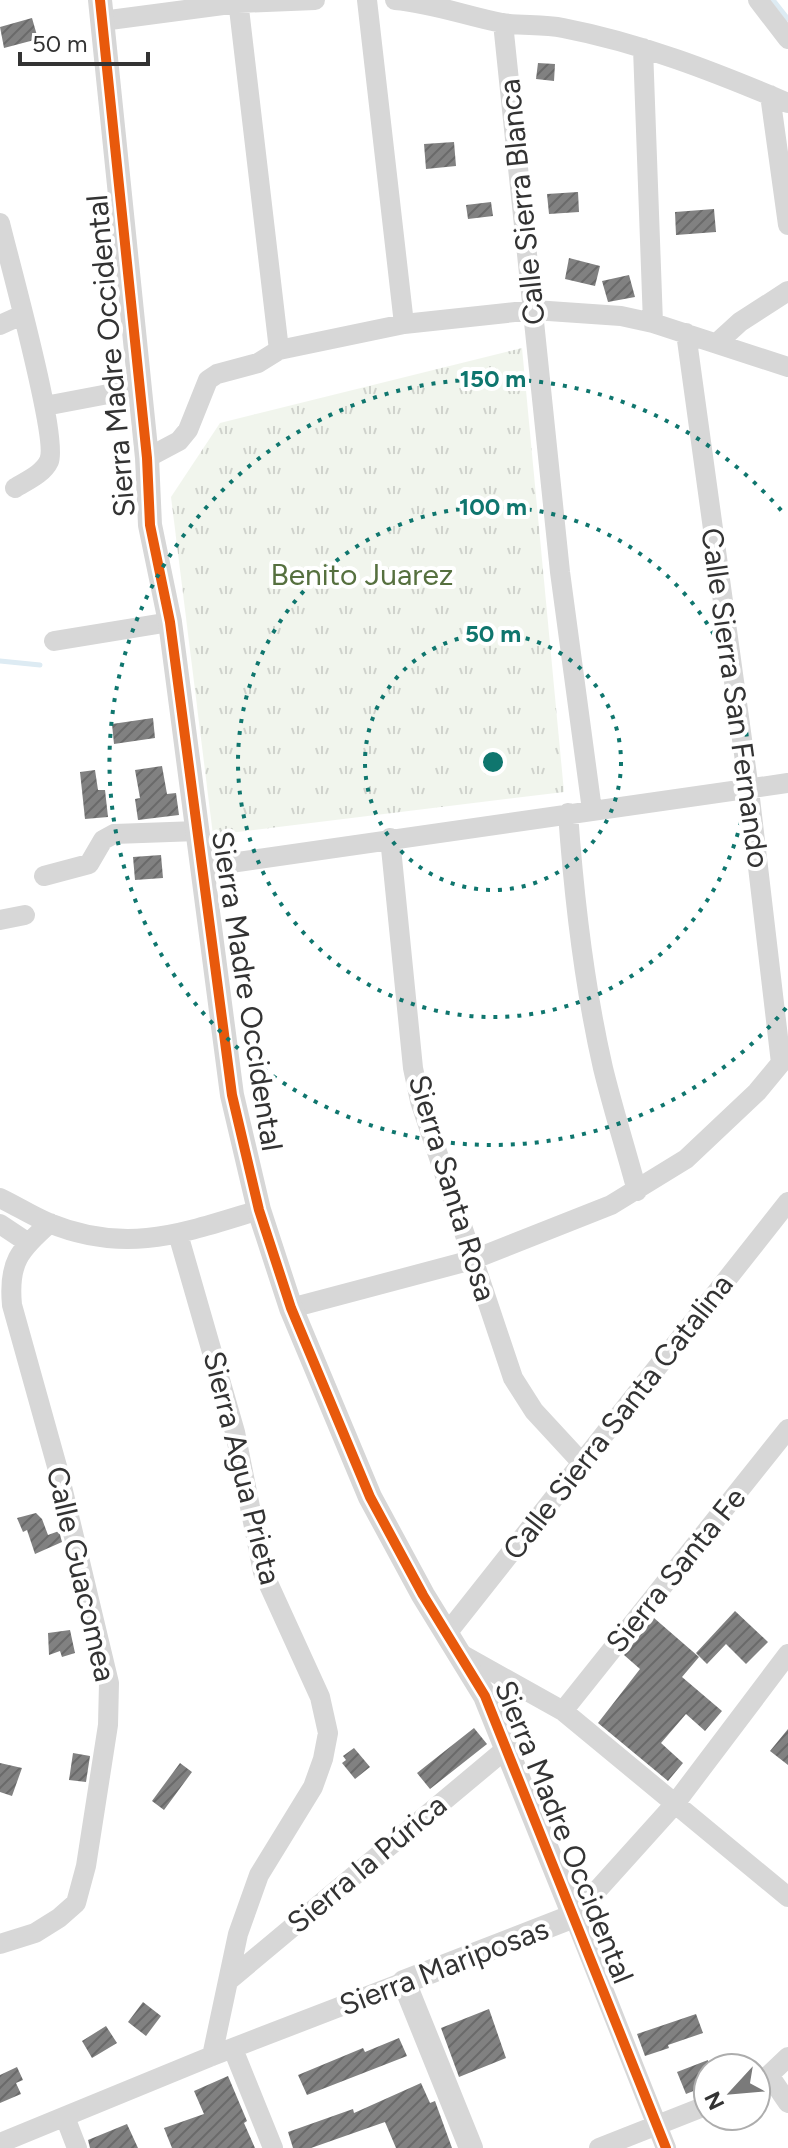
<svg xmlns="http://www.w3.org/2000/svg" width="788" height="2148" font-family="Figtree,sans-serif">
  <style>
    .grass { fill: url(#grass-tufts) }
    .lines { fill: none; stroke-linecap: round; stroke-linejoin: round }
    .stream { stroke: #ddebf3; stroke-width: 5 }
    .building { fill: url(#building-hatch) }
    .minor { stroke: #d7d7d7; stroke-width: 20 }
    .tertiary { stroke: #d7d7d7; stroke-width: 24 }
    .cycleway-casing { stroke: #fff; stroke-width: 15 }
    .cycleway { stroke: #e8590c; stroke-width: 10 }
    .ring { fill: none; stroke: #0f766e; stroke-width: 4; stroke-dasharray: 4 8 }
    .labels { text-anchor: middle; stroke-width: 8; stroke-linejoin: round; paint-order: stroke }
    .street-label { font-size: 30px; fill: #333; stroke: #fff }
    .park-label { font-size: 30px; fill: #56703f; stroke: #fff }
    .centre { fill: #0f766e; stroke: #fff; stroke-width: 4 }
    .ring-label { font-size: 24px; text-anchor: middle; font-weight: bold; fill: #0f766e; stroke: #fff; stroke-width: 8; stroke-linejoin: round; paint-order: stroke }
  </style>
  <defs>
    <pattern id="grass-tufts" width="24" height="20" patternUnits="userSpaceOnUse" patternTransform="scale(2)"><rect width="24" height="20" fill="#f1f5ed"/><path d="M3 7l-1-3M5 7V3M7 7l1-3M15 17l-1-3M17 17v-4M19 17l1-3" fill="none" stroke="#cfd2cc"/></pattern>
    <pattern id="building-hatch" width="6" height="6" patternUnits="userSpaceOnUse" patternTransform="scale(2)"><rect width="6" height="6" fill="#818181"/><path d="M-1 1l2-2M0 6l6-6M5 7l2-2" fill="none" stroke="#6a6a6a"/></pattern>
  </defs>
  <rect width="100%" height="100%" fill="#fff"/>
  <!-- grass -->
  <path class="grass" d="M522,348L564,792L213,835L171,497L220,423Z"/>
  <g class="lines">
    <!-- stream -->
    <path class="stream" d="M773,0L788,19
      M0,661L40,665"/>
  </g>
  <!-- building -->
  <path class="building" d="M32,18L38,39L4,48L0,27Z
    M538,63L555,64L554,81L536,79Z
    M454,142L456,166L426,169L424,144Z
    M578,192L579,212L549,214L547,194Z
    M491,202L493,216L468,219L466,205Z
    M714,209L716,232L676,235L675,212Z
    M569,258L600,266L595,286L565,279Z
    M629,275L635,297L608,302L602,281Z
    M153,718L155,738L114,744L112,724Z
    M162,766L167,794L176,793L179,815L138,820L135,799L140,798L135,770Z
    M95,770L98,790H105L108,817L85,819L80,772Z
    M161,855L163,878L135,880L133,857Z
    M36,1513L42,1519L48,1535L59,1531L62,1542L35,1554L27,1530L23,1532L17,1518Z
    M735,1611L768,1642L746,1664L726,1644L707,1664L696,1653Z
    M654,1618L699,1657L682,1677L722,1711L705,1731L686,1714L661,1743L683,1763L668,1781L598,1723L640,1669L624,1655Z
    M70,1630L75,1653L62,1657L60,1651L49,1655L48,1633Z
    M474,1728L487,1744L430,1789L417,1773Z
    M788,1729V1765L770,1751Z
    M354,1748L370,1767L355,1779L342,1763L346,1760L343,1756Z
    M73,1753L90,1756L86,1782L69,1780Z
    M0,1763L22,1768L12,1796L0,1792Z
    M180,1763L192,1772L164,1810L152,1801Z
    M143,2002L161,2016L146,2036L128,2022Z
    M489,2009L506,2058L459,2077L441,2028Z
    M696,2014L703,2033L668,2045L669,2048L645,2056L637,2034Z
    M106,2026L117,2043L92,2058L82,2041Z
    M399,2038L407,2056L307,2095L298,2075L363,2048L365,2052Z
    M708,2060V2085L686,2094L677,2072Z
    M17,2067L23,2080L16,2083L21,2094L0,2103V2075Z
    M228,2076L247,2121L244,2123L255,2148H172L164,2128L204,2114L194,2091Z
    M421,2083L430,2103L435,2101L452,2148H396L385,2122L311,2148H293L288,2132L353,2109L354,2113Z
    M127,2124L138,2148H90L88,2140Z"/>
  <g class="lines">
    <!-- minor -->
    <path class="minor" d="M238,0L279,350
      M367,0L404,324
      M395,0C432,3 466,16 502,23C522,26 543,24 563,28C641,43 715,72 788,103
      M758,0L788,39
      M102,21L238,3L315,0
      M503,23L560,572L592,810
      M643,48L653,323
      M770,95L788,225
      M0,223C8,257 59,439 49,461C43,474 26,481 15,488
      M0,325L22,315
      M717,343L740,322L788,291
      M45,406L140,388
      M147,458L179,441L188,430L208,380L217,374L258,363L279,350L404,324L534,310L621,316L653,323L788,367
      M54,641L170,622
      M568,813C574,898 584,985 603,1068C613,1109 626,1150 637,1191
      M390,838L413,1068L420,1101L513,1378L534,1411L582,1463
      M203,867L788,783
      M44,876L89,864L103,840L114,834L198,831
      M0,920L25,915
      M0,1198C17,1206 32,1216 49,1223C127,1255 183,1233 259,1210
      M0,1224L27,1242
      M178,1234L235,1432L263,1572L320,1697L328,1733L323,1759L313,1787L259,1875L238,1934L212,2056
      M291,1308L472,1260L611,1205L686,1159L757,1092L781,1063L749,790L686,333
      M448,1632L788,1202
      M461,1654L563,1711L788,1897
      M563,1711L788,1429
      M0,1944L35,1933L59,1918L76,1903L86,1866L108,1725L109,1683L58,1470L12,1305C8,1263 19,1250 50,1223
      M228,1981L507,1748
      M233,2049L273,2148
      M769,2075L788,2103
      M756,2082L769,2075L788,2057
      M65,2117L77,2148
      M0,2143L212,2056L404,1982
      M599,2148L708,2105
      M666,2148L574,1916L674,1805L788,1654"/>
    <!-- tertiary -->
    <path class="tertiary" d="M100,0L147,458L150,525L170,622L232,1095L259,1210L291,1308L370,1497L423,1595L485,1696L574,1916L404,1982L471,2148"/>
    <!-- cycleway casing -->
    <g class="cycleway-casing">
      <path id="cycleway" d="M100,0L147,458L150,525L170,622L232,1095L259,1210L291,1308L370,1497L423,1595L485,1696L666,2148"/>
    </g>
    <!-- cycleway -->
    <use href="#cycleway" class="cycleway"/>
  </g>
  <!-- distance rings -->
  <g class="ring">
    <circle cx="493" cy="762" r="128"/>
    <circle cx="493" cy="762" r="255"/>
    <path d="M786 1008A383 383 0 1 1 786 516"/>
  </g>
  <g class="labels">
    <!-- street labels -->
    <g class="street-label">
      <text transform="translate(522 202) rotate(-96)" y="10">Calle Sierra Blanca</text>
      <text transform="translate(111 356) rotate(-95)" y="10">Sierra Madre Occidental</text>
      <text transform="translate(735 698) rotate(82)" y="10">Calle Sierra San Fernando</text>
      <text transform="translate(247 991) rotate(81)" y="10">Sierra Madre Occidental</text>
      <text transform="translate(452 1188) rotate(73)" y="10">Sierra Santa Rosa</text>
      <text transform="translate(618 1417) rotate(-52)" y="10">Calle Sierra Santa Catalina</text>
      <text transform="translate(242 1468) rotate(76)" y="10">Sierra Agua Prieta</text>
      <text transform="translate(676 1570) rotate(-51)" y="10">Sierra Santa Fe</text>
      <text transform="translate(81 1574) rotate(77)" y="10">Calle Guacomea</text>
      <text transform="translate(564 1832) rotate(68)" y="10">Sierra Madre Occidental</text>
      <text transform="translate(367 1864) rotate(-40)" y="10">Sierra la Púrica</text>
      <text transform="translate(444 1967) rotate(-21)" y="10">Sierra Mariposas</text>
    </g>
    <!-- park labels -->
    <g class="park-label">
      <text x="362" y="585">Benito Juarez</text>
    </g>
  </g>
  <circle cx="493" cy="762" r="12" class="centre"/>
  <g class="ring-label">
    <text x="493" y="387">150 m</text>
    <text x="493" y="515">100 m</text>
    <text x="493" y="642">50 m</text>
  </g>
  <!-- north arrow -->
  <g transform="translate(732 2092) rotate(244)"><circle r="38" fill="#ffffff" stroke="#adadad" stroke-width="2"/>
  <path d="M0-6L14 30L0 20L-14 30Z" fill="#7a7a7a"/>
  <text y="-12" font-size="22" font-weight="bold" text-anchor="middle" fill="#333333">N</text>
  </g>
  <!-- scale -->
  <path d="M20 52v12h128v-12" fill="none" stroke="#333333" stroke-width="4"/>
  <text x="32" y="52" font-size="24" fill="#333333" stroke="#ffffff" stroke-width="6" paint-order="stroke">50 m</text>
</svg>
